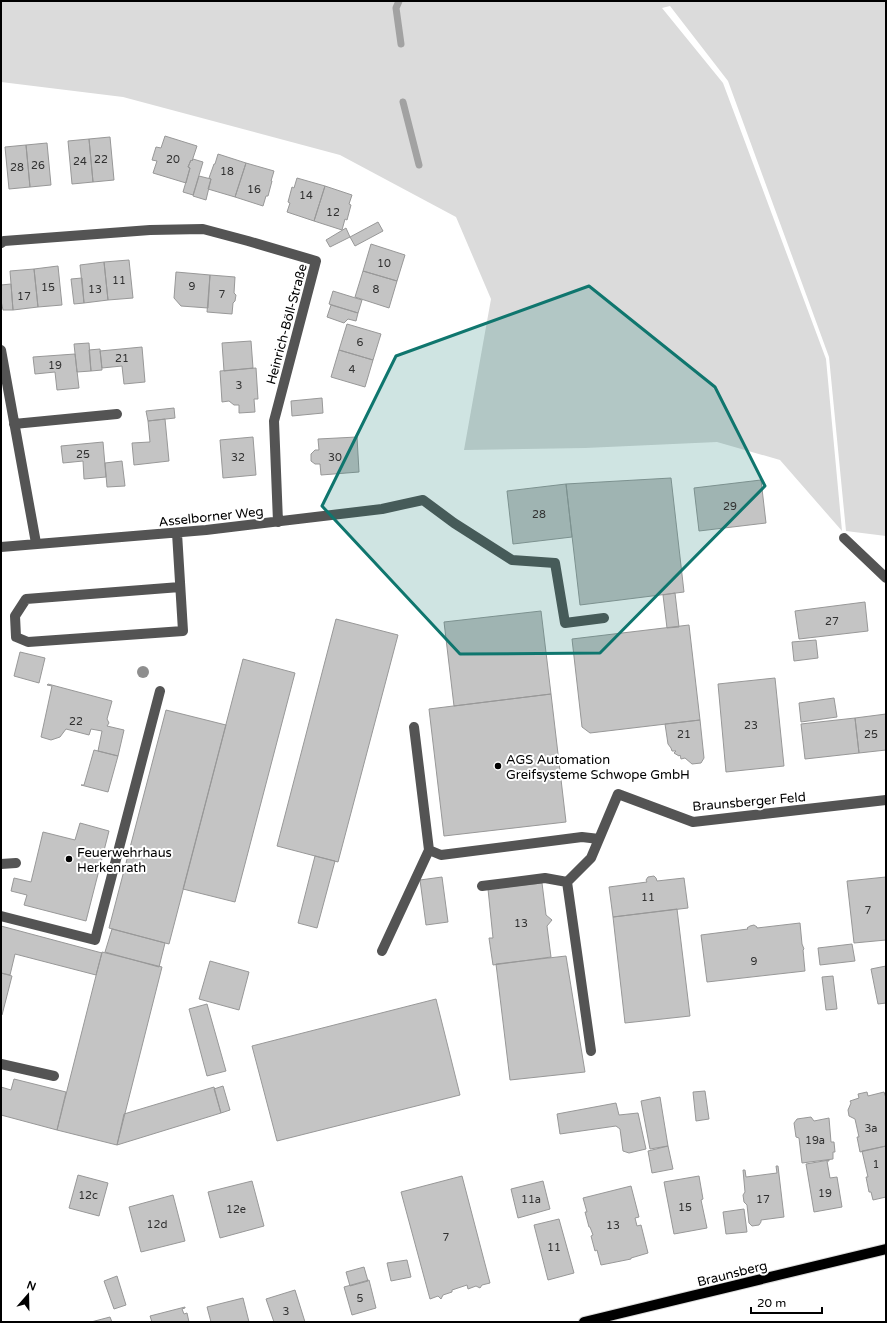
<svg xmlns="http://www.w3.org/2000/svg" width="887" height="1323" font-family="'Varela Round',sans-serif">
  <style>
    .green { fill: #dbdbdb }
    .lines { fill: none; stroke-linecap: round; stroke-linejoin: round }
    .stream { stroke: #a2a2a2; stroke-width: 7 }
    .building { fill: #c4c4c4; stroke: #989898 }
    .major-casing { stroke: #dbdbdb; stroke-width: 12 }
    .minor { stroke: #545454; stroke-width: 10 }
    .major { stroke: #000; stroke-width: 10 }
    .tree { fill: #8e8e8e }
    .marked { fill: #0f766e; fill-opacity: 0.2; stroke: #0f766e; stroke-width: 3; stroke-linejoin: round }
    .poi-dot { fill: #000; stroke: #fff; stroke-width: 1.5 }
    .labels { text-anchor: middle; stroke-width: 4; stroke-linejoin: round; paint-order: stroke }
    .number-label { font-size: 11px; fill: #313131 }
    .street-label { font-size: 13px; fill: #000; stroke: #fff }
    .poi-label { font-size: 13px; fill: #000; stroke: #fff; text-anchor: start }
  </style>
  <rect width="100%" height="100%" fill="#fff"/>
  <!-- green -->
  <path class="green" d="M1,1H886V536L846,531L829,357L728,81L670,6L662,8L723,83L826,359L842,531L780,460L717,442L585,448L464,450L491,299L456,217L340,155L123,97L1,82Z"/>
  <g class="lines">
    <!-- stream -->
    <path class="stream" d="M399,1L396,8L401,44
      M403,102L419,165"/>
  </g>
  <!-- building -->
  <path class="building" d="M165,136L197,146L192,161L191,160L188,167L190,168L186,183L153,173L157,161L152,160L156,147L161,148Z
    M110,137L114,180L93,182L89,139Z
    M89,139L93,182L72,184L68,141Z
    M47,143L51,185L30,187L26,145Z
    M26,145L30,187L9,189L5,147Z
    M218,154L246,163L235,197L208,189L211,179L209,178L214,164H215Z
    M193,159L203,162L193,195L183,192L190,168L188,167L191,160L192,161Z
    M246,163L274,171L271,181H272L268,196H266L263,206L235,197Z
    M199,176L211,179L206,200L193,196Z
    M297,178L325,186L314,221L287,212L290,203L288,202L292,187L294,188Z
    M325,186L352,195L349,204L351,205L347,220L345,219L342,230L314,221Z
    M378,222L383,231L355,246L350,237Z
    M346,228L350,237L330,247L326,240Z
    M371,244L405,255L397,281L363,271Z
    M129,260L133,298L108,300L104,262Z
    M104,262L108,300L84,303L80,265Z
    M58,266L62,305L38,307L34,269Z
    M34,269L38,307L13,310L10,271Z
    M363,271L397,281L389,308L355,297Z
    M176,272L210,275L208,308L181,306L174,298Z
    M210,275L235,277L234,293L236,295L235,301L233,303L232,314L207,312Z
    M82,278L84,303L74,304L71,279Z
    M11,284L13,310H3L1,301V285Z
    M333,291L362,300L358,313L329,304Z
    M331,305L358,313L356,321L348,319L344,323L327,317Z
    M347,324L381,334L373,360L339,350Z
    M251,341L253,368L224,371L222,343Z
    M89,343L91,371L77,372L74,344Z
    M142,347L145,382L124,384L122,366L102,368L100,351Z
    M100,349L102,370L91,371L89,350Z
    M339,350L373,360L365,387L331,377Z
    M75,354L79,388L57,390L55,372L35,374L33,357Z
    M256,368L258,399H254L255,412L239,413V405H234L229,401L222,402L220,371Z
    M322,398L323,413L292,416L291,401Z
    M174,408L175,418L148,421L146,411Z
    M165,419L169,461L134,465L132,443L150,442L148,421Z
    M253,437L256,475L223,478L220,440Z
    M357,437L359,472L321,475L320,464H315L311,461V454L315,450H319L318,439Z
    M103,442L106,477L84,479L83,461L63,463L61,446Z
    M122,461L125,486L107,487L105,463Z
    M671,478L684,592L580,605L566,484Z
    M761,480L766,523L699,531L694,488Z
    M566,484L572,537L513,544L507,491Z
    M675,593L679,627L667,628L663,595Z
    M865,602L868,631L799,639L795,611Z
    M541,611L551,694L454,706L444,622Z
    M336,619L398,635L338,862L277,846Z
    M689,625L700,720L590,733L582,727L572,639Z
    M816,640L818,658L794,661L792,642Z
    M20,652L45,658L39,683L14,676Z
    M243,659L295,673L235,902L183,889Z
    M775,678L784,766L726,772L718,684Z
    M48,684L112,701L107,719L109,723L107,726L124,730L118,756L98,751L102,731L91,729L89,735L66,729L60,737L51,740L41,737L52,686L47,685Z
    M551,694L566,822L444,836L429,709Z
    M834,698L837,717L801,722L799,703Z
    M166,710L226,725L169,944L109,928Z
    M886,714V750L859,753L855,718Z
    M855,718L859,753L805,759L801,724Z
    M700,720L704,758L701,763L692,764L685,758L681,759L680,755L679,756L674,753L676,751H672L671,748L668,744L665,724Z
    M94,750L118,756L108,792L81,785H84Z
    M80,823L109,831L86,921L24,905L27,895L11,891L14,878L31,882L43,832L75,840Z
    M315,856L335,861L317,928L298,923Z
    M654,876L656,878L657,881L684,878L688,908L613,917L609,887L647,882L646,880L648,877Z
    M442,877L448,922L426,925L420,880Z
    M886,877V940L854,943L847,881Z
    M542,883L546,915L552,920L547,926L551,957L493,965L489,938H493L488,889Z
    M677,909L690,1016L625,1023L613,917Z
    M800,923L802,944L804,949L803,950L805,971L707,982L701,935L748,929L747,928L750,926L754,925L757,927V928Z
    M1,926L102,953L96,975L15,954L10,975L1,973Z
    M112,929L165,943L159,967L105,952Z
    M852,944L855,961L820,965L818,948Z
    M102,952L162,967L117,1145L57,1130Z
    M566,956L585,1072L510,1080L496,964Z
    M210,961L249,972L239,1010L199,999Z
    M886,966V1003L878,1004L871,969Z
    M1,973L12,976L2,1015H1Z
    M833,976L837,1009L826,1010L822,977Z
    M436,999L460,1095L277,1141L252,1046Z
    M207,1004L226,1071L207,1076L189,1009Z
    M14,1079L66,1092L57,1130L1,1115V1087L11,1090Z
    M223,1086L230,1110L221,1113L214,1089Z
    M214,1087L221,1113L117,1145L124,1114Z
    M705,1091L709,1119L696,1121L693,1092Z
    M867,1092L868,1096L884,1092L886,1098V1146L860,1152L857,1137H859L855,1119L849,1116L848,1110L851,1103L850,1101L859,1098L858,1094Z
    M660,1097L668,1146L650,1149L641,1101Z
    M616,1103L619,1115L638,1113L646,1149L629,1153L623,1151L620,1129L616,1126L560,1134L557,1114Z
    M811,1117L814,1121L829,1118L831,1142H834L835,1152H833V1159L802,1163L799,1138L796,1137L794,1123L797,1119Z
    M668,1146L673,1169L652,1173L648,1151Z
    M886,1146V1197L873,1200L871,1192H869L866,1177H868L862,1151Z
    M829,1160V1161H827L830,1178L837,1177L842,1207L814,1212L806,1164Z
    M776,1166H778L784,1217L761,1220V1222L759,1225L752,1226L749,1223L747,1205L744,1202L743,1195L745,1192L743,1170H745L746,1177L777,1173Z
    M78,1175L108,1183L99,1216L69,1208Z
    M462,1176L490,1283L482,1285L480,1288L476,1286L468,1289L467,1285L452,1290V1292L443,1295L441,1299L438,1296L430,1299L401,1192Z
    M699,1176L703,1199L701,1200L707,1228L674,1234L664,1182Z
    M252,1181L264,1226L220,1238L208,1192Z
    M543,1181L550,1209L518,1218L511,1189Z
    M631,1186L639,1217L635,1218L637,1226L641,1225L648,1253L631,1258V1259L601,1265L597,1250L595,1251L591,1236L593,1235L590,1227H589L585,1212H587L583,1198Z
    M173,1195L185,1241L141,1252L129,1207Z
    M744,1209L747,1232L726,1234L723,1212Z
    M559,1219L574,1273L548,1280L534,1225Z
    M407,1260L411,1277L391,1281L387,1263Z
    M364,1267L368,1281L350,1286L346,1272Z
    M117,1276L126,1305L114,1309L104,1281Z
    M369,1280L376,1308L352,1315L344,1287Z
    M295,1290L305,1322H274L266,1299Z
    M243,1298L249,1322H211L207,1307Z
    M185,1307V1308L182,1309L184,1314L187,1313L189,1322H152L150,1316Z
    M110,1317L112,1322H91Z"/>
  <g class="lines">
    <!-- major casing -->
    <g class="major-casing">
      <path id="major" d="M584,1322L886,1249"/>
    </g>
    <!-- minor -->
    <path class="minor" d="M1,243L4,241L150,230L203,229L248,241L316,261L274,421L278,522
      M1,350L36,543
      M14,424L117,414
      M177,533L183,631L28,642L16,637L15,616L26,599L180,587
      M844,538L886,578
      M1,547L206,530L382,509L423,500L454,523L512,560L555,563L565,623L604,618
      M414,727L429,850L441,855L582,837L599,839
      M1,864L16,863
      M482,886L545,878L567,882
      M1,916L95,940L160,691
      M382,951L429,850
      M591,1051L567,882L591,858L618,794L693,822L886,800
      M1,1064L54,1076"/>
    <!-- major -->
    <use href="#major" class="major"/>
  </g>
  <!-- trees -->
  <circle class="tree" cx="143" cy="672" r="6"/>
  <!-- marked area -->
  <path class="marked" d="M589,286L715,387L765,486L600,653L460,654L322,506L396,356Z"/>
  <!-- markers -->
  <g class="poi-dot">
    <circle cx="498" cy="766" r="4"/>
    <circle cx="69" cy="859" r="4"/>
  </g>
  <g class="labels">
    <!-- number labels -->
    <g class="number-label">
      <text x="101" y="163">22</text>
      <text x="173" y="163">20</text>
      <text x="80" y="165">24</text>
      <text x="38" y="169">26</text>
      <text x="17" y="171">28</text>
      <text x="227" y="175">18</text>
      <text x="254" y="193">16</text>
      <text x="306" y="199">14</text>
      <text x="333" y="216">12</text>
      <text x="384" y="267">10</text>
      <text x="119" y="284">11</text>
      <text x="192" y="290">9</text>
      <text x="48" y="291">15</text>
      <text x="95" y="293">13</text>
      <text x="376" y="293">8</text>
      <text x="222" y="298">7</text>
      <text x="24" y="300">17</text>
      <text x="360" y="346">6</text>
      <text x="122" y="362">21</text>
      <text x="55" y="369">19</text>
      <text x="352" y="373">4</text>
      <text x="239" y="389">3</text>
      <text x="83" y="458">25</text>
      <text x="238" y="461">32</text>
      <text x="335" y="461">30</text>
      <text x="730" y="510">29</text>
      <text x="539" y="518">28</text>
      <text x="832" y="625">27</text>
      <text x="76" y="725">22</text>
      <text x="751" y="729">23</text>
      <text x="684" y="738">21</text>
      <text x="871" y="738">25</text>
      <text x="648" y="901">11</text>
      <text x="868" y="914">7</text>
      <text x="521" y="927">13</text>
      <text x="754" y="965">9</text>
      <text x="871" y="1132">3a</text>
      <text x="815" y="1144">19a</text>
      <text x="876" y="1168">1</text>
      <text x="825" y="1197">19</text>
      <text x="88" y="1199">12c</text>
      <text x="531" y="1203">11a</text>
      <text x="763" y="1203">17</text>
      <text x="685" y="1211">15</text>
      <text x="236" y="1213">12e</text>
      <text x="157" y="1228">12d</text>
      <text x="613" y="1229">13</text>
      <text x="446" y="1241">7</text>
      <text x="554" y="1251">11</text>
      <text x="360" y="1302">5</text>
      <text x="286" y="1315">3</text>
    </g>
    <!-- street labels -->
    <g class="street-label">
      <text transform="translate(286 324) rotate(-75)" y="5">Heinrich-Böll-Straße</text>
      <text transform="translate(211 516) rotate(-6)" y="5">Asselborner Weg</text>
      <text transform="translate(749 801) rotate(-5)" y="5">Braunsberger Feld</text>
      <text transform="translate(732 1273) rotate(-14)" y="5">Braunsberg</text>
    </g>
    <!-- poi labels -->
    <g class="poi-label">
      <text x="506" y="764">AGS Automation<tspan x="506" dy="15">Greifsysteme Schwope GmbH</tspan></text>
      <text x="77" y="857">Feuerwehrhaus<tspan x="77" dy="15">Herkenrath</tspan></text>
    </g>
  </g>
  <!-- border -->
  <rect width="887" height="1323" fill="none" stroke="#000000" stroke-width="4"/>
  <!-- north arrow -->
  <g transform="translate(28 1295) rotate(20)" stroke="#ffffff" stroke-width="3" paint-order="stroke">
  <path d="M0-3L7 15L0 10L-7 15Z" fill="#000000"/>
  <text y="-6" font-size="11" font-weight="bold" text-anchor="middle" fill="#000000">N</text>
  </g>
  <!-- scale -->
  <path d="M751 1307v6h71v-6" fill="none" stroke="#000000" stroke-width="2"/>
  <text x="757" y="1307" font-size="12" fill="#000000" stroke="#ffffff" stroke-width="3" paint-order="stroke">20 m</text>
</svg>
